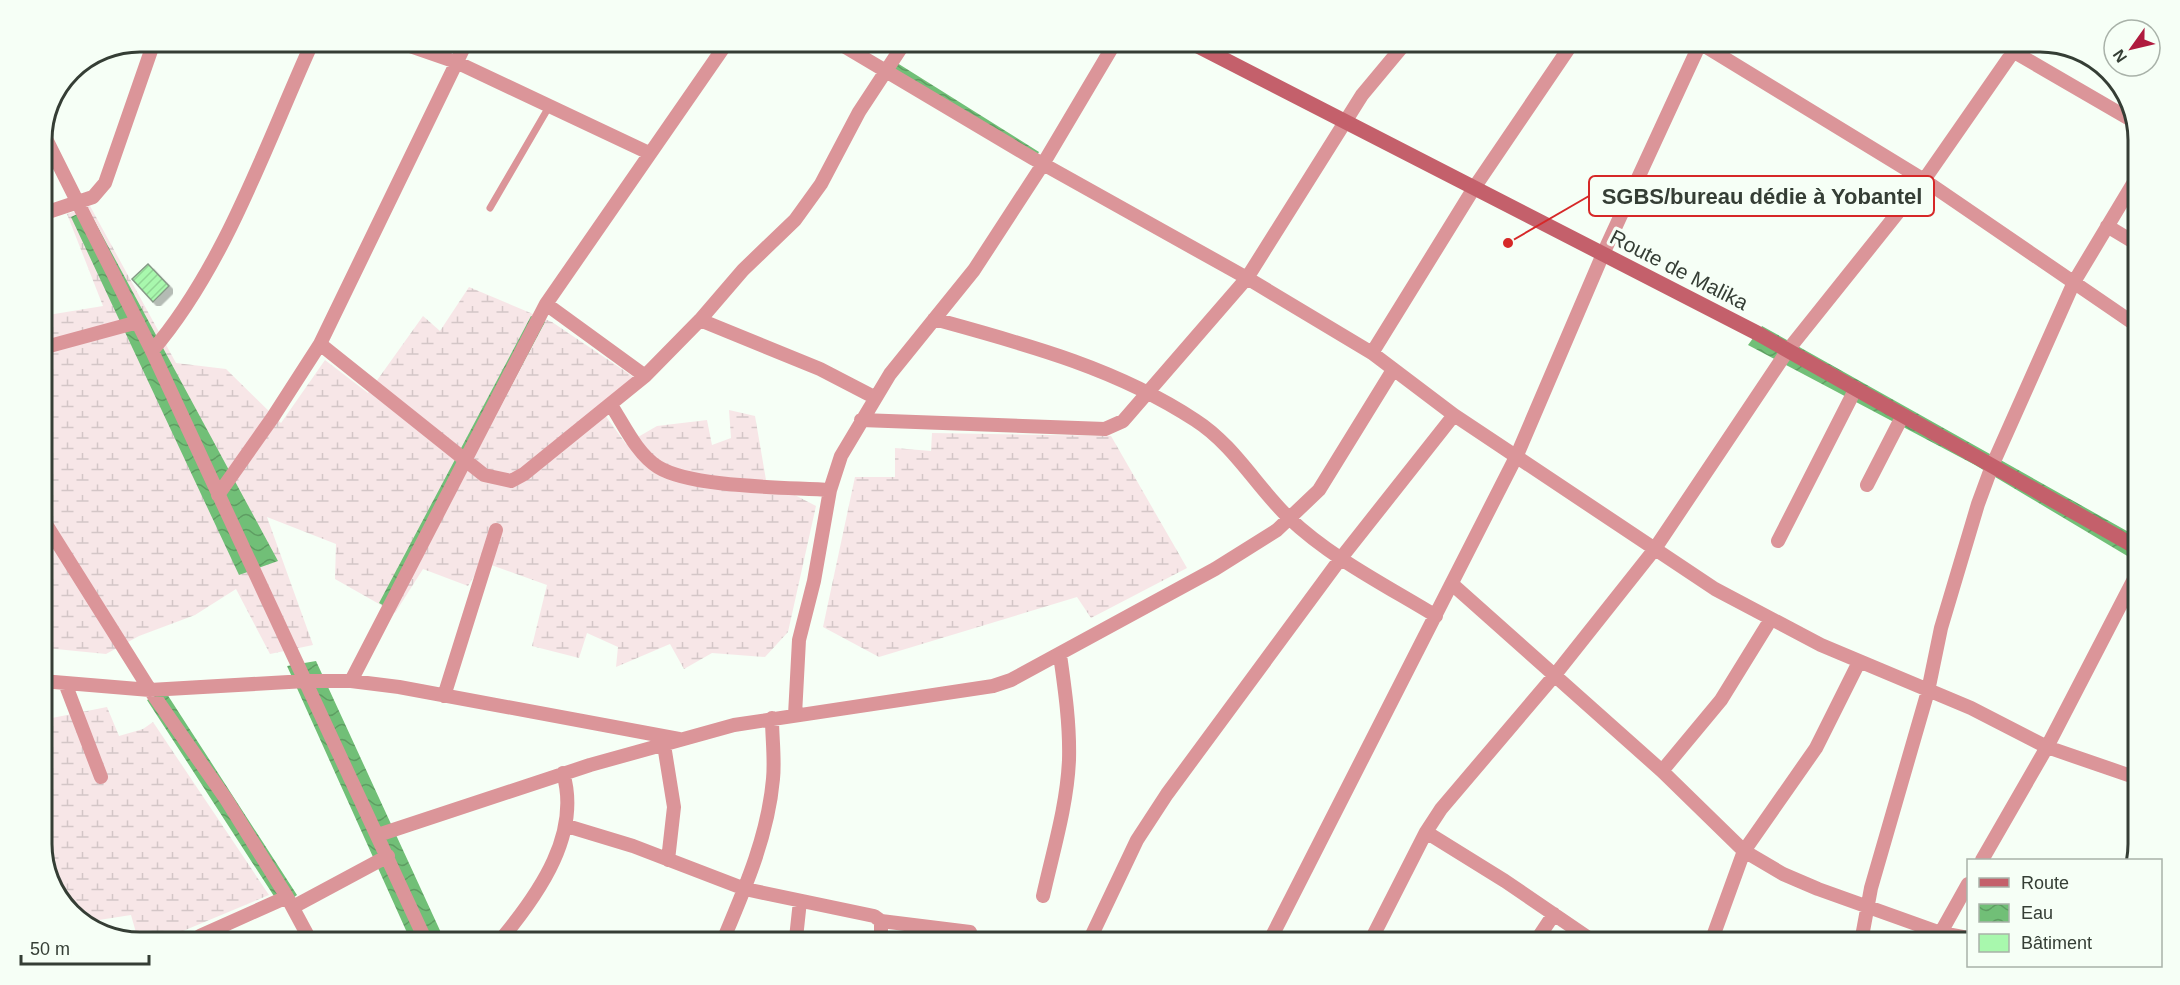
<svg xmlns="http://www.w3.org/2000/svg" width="2180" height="985" font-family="Helvetica,sans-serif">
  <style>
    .wetland { fill: url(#wetland-marsh) }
    .water { fill: url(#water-waves) }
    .building { fill: url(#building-hatch); stroke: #859986; stroke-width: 1.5; filter: url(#shadow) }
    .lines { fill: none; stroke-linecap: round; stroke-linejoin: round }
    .lane { stroke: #db9599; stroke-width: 7 }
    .street { stroke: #db9599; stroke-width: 14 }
    .secondary { stroke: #c4606b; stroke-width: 15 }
    .labels { text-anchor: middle; stroke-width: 6; stroke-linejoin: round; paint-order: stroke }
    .street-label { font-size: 21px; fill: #353e35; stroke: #f6fff6 }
    .rim { fill: none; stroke: #353e35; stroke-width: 3 }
    .leader { fill: none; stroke: #d62828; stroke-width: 2 }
    .callout-dot { fill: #d62828; stroke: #f6fff6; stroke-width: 2 }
    .callout { fill: #f6fff6; stroke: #d62828; stroke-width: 2 }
    .callout-label { font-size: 22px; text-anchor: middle; font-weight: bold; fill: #353e35 }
  </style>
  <defs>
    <pattern id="wetland-marsh" width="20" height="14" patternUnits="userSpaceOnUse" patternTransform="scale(1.5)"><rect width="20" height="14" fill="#f7e6e7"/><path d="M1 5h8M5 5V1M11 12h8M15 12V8" fill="none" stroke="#d4c6c7"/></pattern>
    <pattern id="water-waves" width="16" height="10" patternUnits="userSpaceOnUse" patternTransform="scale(1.5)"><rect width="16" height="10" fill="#71bf77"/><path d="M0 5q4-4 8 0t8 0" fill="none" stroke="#5e9d62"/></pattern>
    <pattern id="building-hatch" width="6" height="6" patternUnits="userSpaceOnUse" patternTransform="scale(1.5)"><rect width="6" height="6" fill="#a8f8ad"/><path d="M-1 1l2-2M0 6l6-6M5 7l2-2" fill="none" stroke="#91d695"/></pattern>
    <filter id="shadow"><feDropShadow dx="5.5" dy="5.5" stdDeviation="0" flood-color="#0004"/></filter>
  </defs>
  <rect width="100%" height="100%" fill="#f6fff6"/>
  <!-- wetland -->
  <path class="wetland" d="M90,206L176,363L226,369L281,423L325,360L368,393L423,316L440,331L469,287L552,322L641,382L605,415L626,444L657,426L707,420L712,445L731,438L729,410L755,416L766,480L816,506L788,632L765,657L712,653L684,669L670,644L616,667L618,647L587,633L579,658L532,646L547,585L483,562L468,586L423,569L395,613L335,579L336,544L267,517L313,645L270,654L236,589L195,615L139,636L106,654L46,648L42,634V316L103,306L67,214Z
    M932,433L1111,436L1187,568L1091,618L1077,597L879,657L823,627L855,477H895V448L931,451Z
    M107,707L119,736L143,729L153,722L269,895L171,936H137L131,915L86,922L62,904L42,851V720Z"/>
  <!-- water -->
  <path class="water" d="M894,61L1039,152L1032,164L886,76Z
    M88,209L278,561L239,575L71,217Z
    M531,316L545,322L392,610L379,603Z
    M1762,326L2134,535V560L1975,465L1748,345Z
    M316,661L443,937H409L287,666Z
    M165,691L297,895L281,907L147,700Z"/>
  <!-- building -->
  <path class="building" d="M148,264L169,286L153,302L132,279Z"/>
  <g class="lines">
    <!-- lane -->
    <path class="lane" d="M490,208L550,105"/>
    <!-- street -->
    <path class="street" d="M401,43L456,62L649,153
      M842,45L1034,159L1247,278L1372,353L1454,415L1715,589L1821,645L1971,708L2047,747L2131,776
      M1708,48L1924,180L2136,325
      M2009,49L2133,121
      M43,133L152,351L424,937
      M42,214L93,197L105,183L154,42
      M2107,226L2137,244
      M546,304L645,376
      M934,319C1025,344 1116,368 1195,420C1234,445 1256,486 1289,518C1331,558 1387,586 1436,616
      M700,320L820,369L874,397
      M320,344L484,475L511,481L524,474L645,376L700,320L743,270L795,220L821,184L859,112L903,45
      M42,348L138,322
      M152,351C225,266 266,144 312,43
      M1372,353L1474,188L1569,48
      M611,405C624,425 637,454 658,467C692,488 787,487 830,490
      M861,420L1105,429L1123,421L1247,278L1362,95L1402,47
      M1867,485L1903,415
      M218,495L273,417L320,344L466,43
      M42,518L150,690L226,799L287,897L308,936
      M1778,541L1856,388
      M1452,584L1662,771L1744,851L1783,874L1818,889L1941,933L1968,938
      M42,681L150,690L306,681H351L399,687L679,739
      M351,681L546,304L726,44
      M65,683L101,777
      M444,696L496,530
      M795,715L799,640L814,581L830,490L841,456L890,374L974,270L1043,164L1113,46
      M664,745L674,807L668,860
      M1662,771L1721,700L1771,619
      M567,826L633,846L745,889L874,916L881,921L970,932
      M1426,832L1505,881L1593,941
      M378,835L590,765L734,725L993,686L1011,680L1215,569L1277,530L1319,490L1393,370
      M1982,860L2047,747L2133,581
      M1043,896C1053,851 1067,806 1069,760C1070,725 1065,690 1060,655
      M293,907L388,856
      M200,936L287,897
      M503,937C540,892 581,833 563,773
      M724,938C746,886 768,835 773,779C775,759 772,738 772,718
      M796,938L800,901
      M881,938V921
      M1090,939L1137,840L1167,794L1341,558L1454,415
      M1270,940L1517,455L1603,254L1698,48
      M1371,940L1426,832L1441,809L1554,676L1654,550L1788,350L1924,180L2013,52
      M1536,941L1554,914
      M1711,942L1744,851L1816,748L1859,662
      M1861,942L1871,888L1928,691L1941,628L1978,504L1992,466L2074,282L2137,177
      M1935,943L1968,884"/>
    <!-- secondary -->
    <path class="secondary" d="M1198,46L1757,333L2134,546"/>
  </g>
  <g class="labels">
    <!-- street labels -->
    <g class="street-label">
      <text transform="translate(1679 270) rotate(27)" y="7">Route de Malika</text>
    </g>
  </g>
  <!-- crop -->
  <path d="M0 0H2180V985H0ZM140 52H2040A88 88 0 0 1 2128 140V844A88 88 0 0 1 2040 932H140A88 88 0 0 1 52 844V140A88 88 0 0 1 140 52Z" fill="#f6fff6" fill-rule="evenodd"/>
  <path class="rim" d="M140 52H2040A88 88 0 0 1 2128 140V844A88 88 0 0 1 2040 932H140A88 88 0 0 1 52 844V140A88 88 0 0 1 140 52Z"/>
  <!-- callouts -->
  <path class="leader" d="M1508 243L1589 196"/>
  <circle class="callout-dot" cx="1508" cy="243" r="6"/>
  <rect class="callout" x="1589" y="176" width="345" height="40" rx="6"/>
  <g class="callout-label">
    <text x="1762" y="204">SGBS/bureau dédie à Yobantel</text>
  </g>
  <!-- legend -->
  <rect x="1967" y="859" width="195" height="108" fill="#f6fff6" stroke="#a9b2a9" stroke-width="1.5"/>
  <rect x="1979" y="878" width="30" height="9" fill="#c4606b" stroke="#a9b2a9" stroke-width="1.5"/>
  <text x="2021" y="889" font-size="18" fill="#353e35">Route</text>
  <rect x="1979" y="904" width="30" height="18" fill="url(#water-waves)" stroke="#a9b2a9" stroke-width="1.5"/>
  <text x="2021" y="919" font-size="18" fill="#353e35">Eau</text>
  <rect x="1979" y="934" width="30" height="18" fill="#a8f8ad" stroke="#a9b2a9" stroke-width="1.5"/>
  <text x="2021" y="949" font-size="18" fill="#353e35">Bâtiment</text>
  <!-- north arrow -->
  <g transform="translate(2132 48) rotate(236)"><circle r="28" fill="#f6fff6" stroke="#a9b2a9" stroke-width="1.5"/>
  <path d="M0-4.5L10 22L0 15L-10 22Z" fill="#af1b3e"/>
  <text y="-9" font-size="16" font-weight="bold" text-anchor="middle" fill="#353e35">N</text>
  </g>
  <!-- scale -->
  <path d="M21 955v9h128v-9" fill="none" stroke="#353e35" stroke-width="3"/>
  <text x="30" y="955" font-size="18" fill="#353e35" stroke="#f6fff6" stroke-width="4.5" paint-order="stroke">50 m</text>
</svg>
